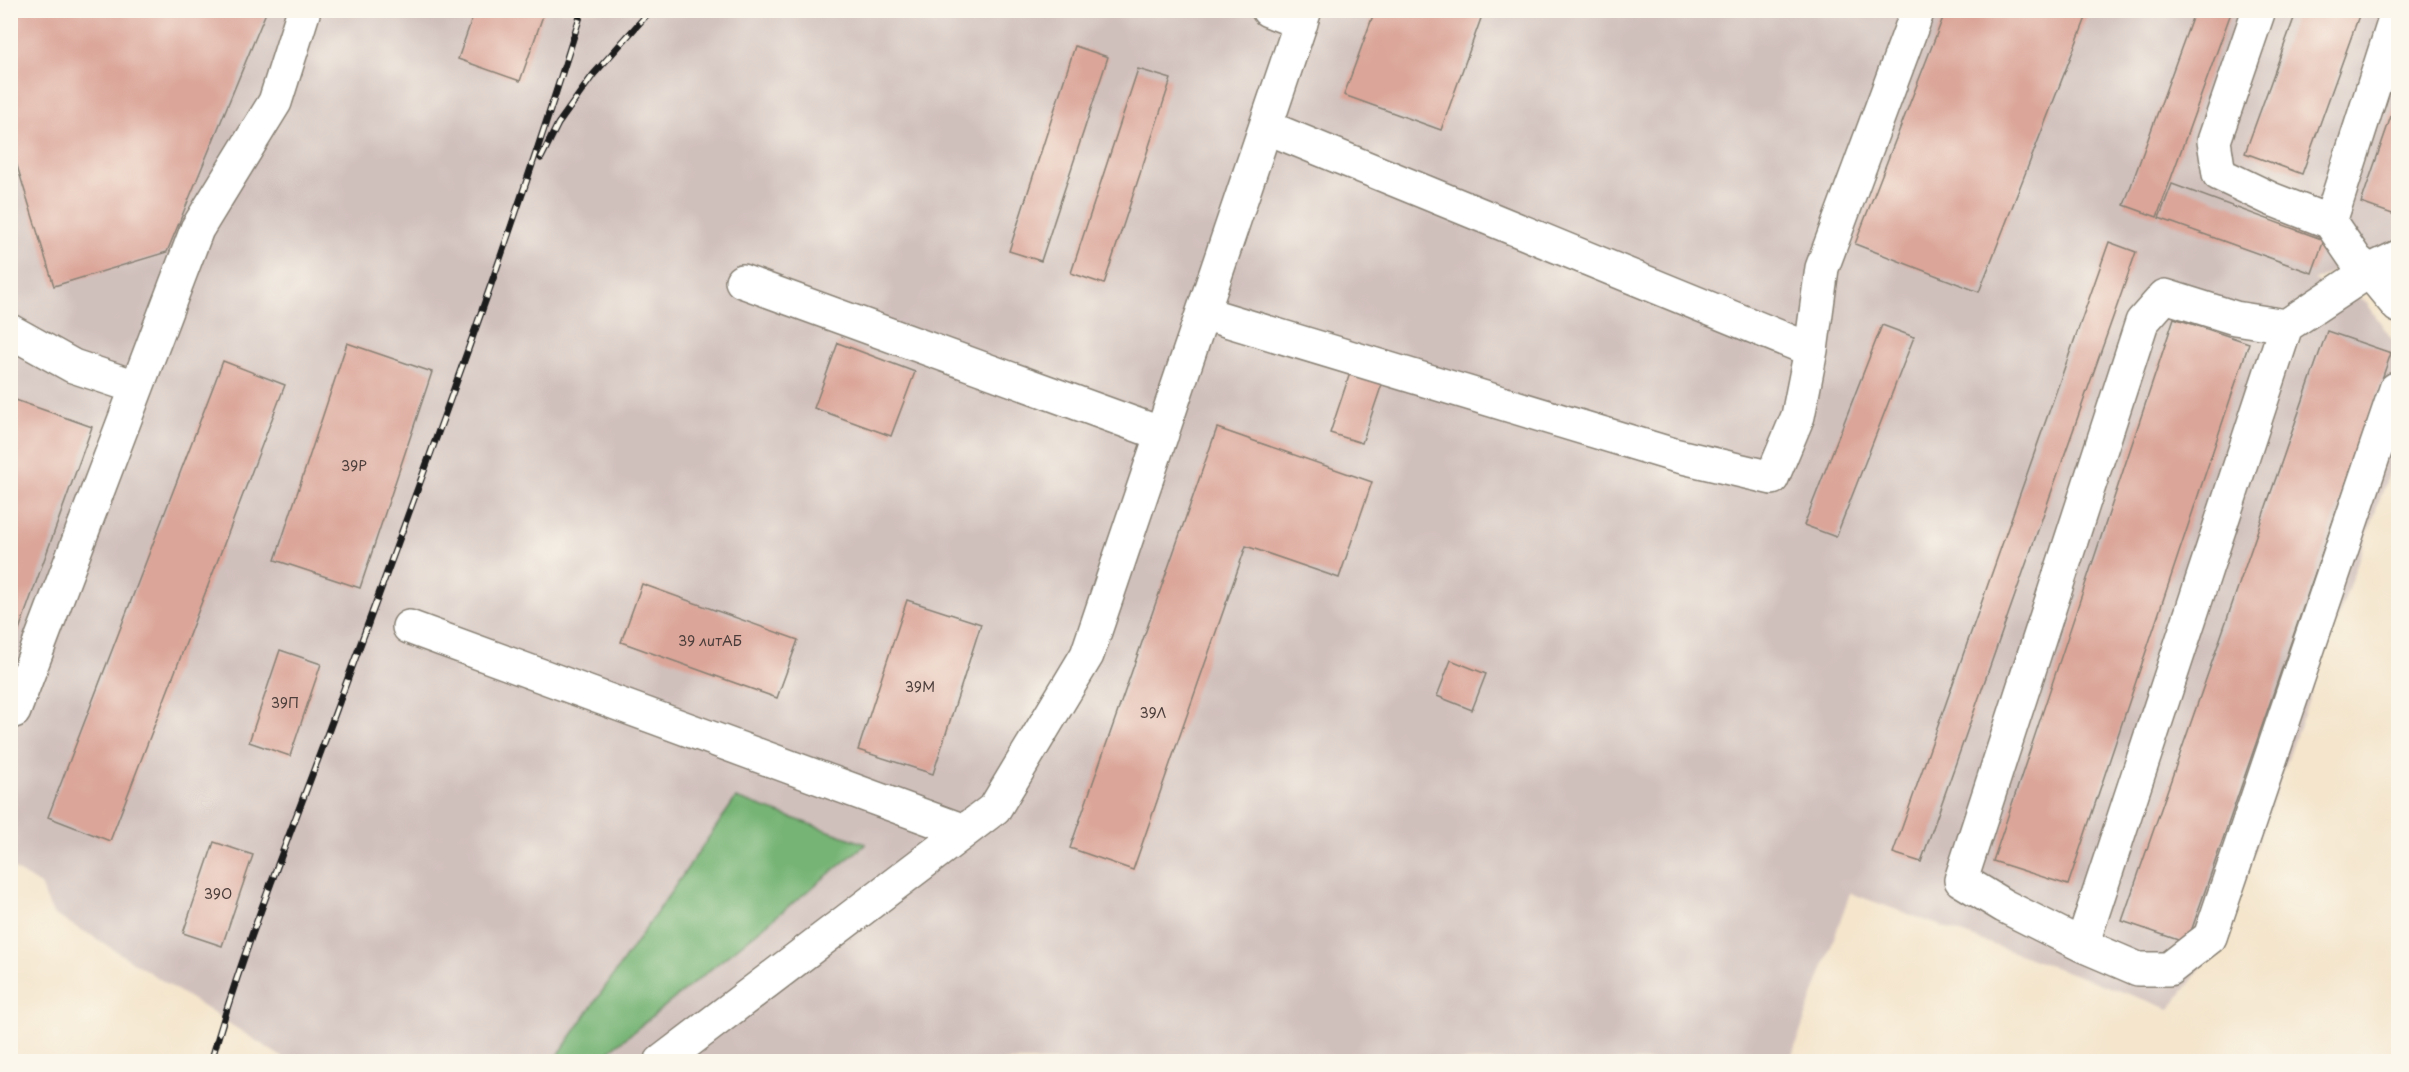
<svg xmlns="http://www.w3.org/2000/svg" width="2409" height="1072" font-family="'Playpen Sans',sans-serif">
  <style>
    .industrial { fill: #d0c0bc }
    .forest { fill: #76b474; stroke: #496848; stroke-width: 1.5 }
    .building { fill: #dba599 }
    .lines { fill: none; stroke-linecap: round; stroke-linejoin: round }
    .minor-casing { stroke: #888074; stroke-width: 36 }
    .minor { stroke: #fff; stroke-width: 33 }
    .rail-casing { stroke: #1c1c1c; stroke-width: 7 }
    .rail { stroke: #fbf7ec; stroke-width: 4.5; stroke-dasharray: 14; stroke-linecap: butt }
    .labels { text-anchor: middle; stroke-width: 4.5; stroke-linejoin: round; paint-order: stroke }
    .number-label { font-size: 14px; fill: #4c3e3b }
  </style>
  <rect width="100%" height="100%" fill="#fbf7ec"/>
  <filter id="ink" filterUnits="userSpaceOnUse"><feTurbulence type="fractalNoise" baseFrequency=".0167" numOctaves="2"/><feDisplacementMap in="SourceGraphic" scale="12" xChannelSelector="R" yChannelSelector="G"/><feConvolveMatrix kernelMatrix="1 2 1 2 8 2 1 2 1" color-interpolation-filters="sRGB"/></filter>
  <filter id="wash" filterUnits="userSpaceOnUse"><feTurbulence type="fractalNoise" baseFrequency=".008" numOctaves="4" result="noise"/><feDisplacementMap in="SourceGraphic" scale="24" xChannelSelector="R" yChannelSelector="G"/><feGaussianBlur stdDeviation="1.35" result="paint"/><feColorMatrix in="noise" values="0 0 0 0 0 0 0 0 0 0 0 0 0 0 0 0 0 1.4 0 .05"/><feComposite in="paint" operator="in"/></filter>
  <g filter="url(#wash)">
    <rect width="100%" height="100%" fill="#f4e5cc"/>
    <!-- industrial -->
    <path class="industrial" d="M10,11H2398V239L2313,281L2366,302L2398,348V448L2225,936L2170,1009L1850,893L1790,1061H288L94,937L53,914L40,885L11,867Z"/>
    <!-- forest -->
    <path class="forest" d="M736,798L866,844L597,1061H554Z"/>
    <g id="blocks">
      <!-- building -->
      <path class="building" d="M10,10H267L167,252L54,286L10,143Z
        M475,10H545L520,81L458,59Z
        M1375,10H1484L1441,130L1344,95Z
        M1946,10H2089L1979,292L1855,244Z
        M2195,10H2232L2157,217L2124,205Z
        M2297,10H2361L2302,174L2245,153Z
        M1075,46L1108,57L1041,261L1009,251Z
        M1138,69L1171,79L1104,284L1071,273Z
        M2398,96V216L2361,203Z
        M2172,184L2324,240L2312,273L2159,218Z
        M2109,242L2136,252L1921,862L1893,853Z
        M2174,318L2249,343L2068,885L1993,861Z
        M1882,325L1914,337L1836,537L1804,525Z
        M2327,331L2391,353L2187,943L2122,921Z
        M347,343L432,372L360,588L275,560Z
        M838,343L915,372L891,436L814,408Z
        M223,361L285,385L110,841L48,817Z
        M1351,370L1383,381L1362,443L1330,433Z
        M10,398L92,427L11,652H10Z
        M1217,428L1372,482L1339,578L1246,546L1133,870L1070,848Z
        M642,584L798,640L777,698L621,642Z
        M907,600L981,624L933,774L858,750Z
        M280,650L321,664L290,756L249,742Z
        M1451,660L1486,674L1472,710L1437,696Z
        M214,842L253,855L222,946L183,933Z"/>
    </g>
  </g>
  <g filter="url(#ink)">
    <use href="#blocks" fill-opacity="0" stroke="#888074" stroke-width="1.5"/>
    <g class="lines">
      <!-- minor casing -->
      <g class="minor-casing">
        <path id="minor" d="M1268,10L1301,23
          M2259,10L2214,141L2219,174L2271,199L2330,222L2356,260L2369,271L2286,326L2082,945L2138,969H2169L2210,937L2396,389
          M1266,127L1811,350L1822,268L1918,10
          M2330,222L2398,10
          M2398,257L2369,271L2398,306
          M742,281L1162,434
          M1203,313L1674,455L1772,478L1798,416L1811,350
          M10,331L73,366L136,387
          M409,627L964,831
          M10,710L14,711L197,229L275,102L304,10
          M2082,945L2004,906L1961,880L2142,322L2165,296L2235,318L2286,326
          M661,1062L995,808L1087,655L1305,10"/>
      </g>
      <!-- minor -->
      <use href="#minor" class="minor"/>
      <!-- rail casing -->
      <g class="rail-casing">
        <path id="rail" d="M541,158L558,124L593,75L651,10
          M211,1062C245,941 294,826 337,708C422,477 509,246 582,10"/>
      </g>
      <!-- rail -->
      <use href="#rail" class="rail"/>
    </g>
  </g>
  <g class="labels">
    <!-- number labels -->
    <g class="number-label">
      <text x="354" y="471">39Р</text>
      <text x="710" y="646">39 литАБ</text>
      <text x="920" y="692">39М</text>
      <text x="285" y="708">39П</text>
      <text x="1153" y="718">39Л</text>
      <text x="218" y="899">39О</text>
    </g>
  </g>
  <!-- margin -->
  <rect width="2409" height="1072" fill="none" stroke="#fbf7ec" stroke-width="36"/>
</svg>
